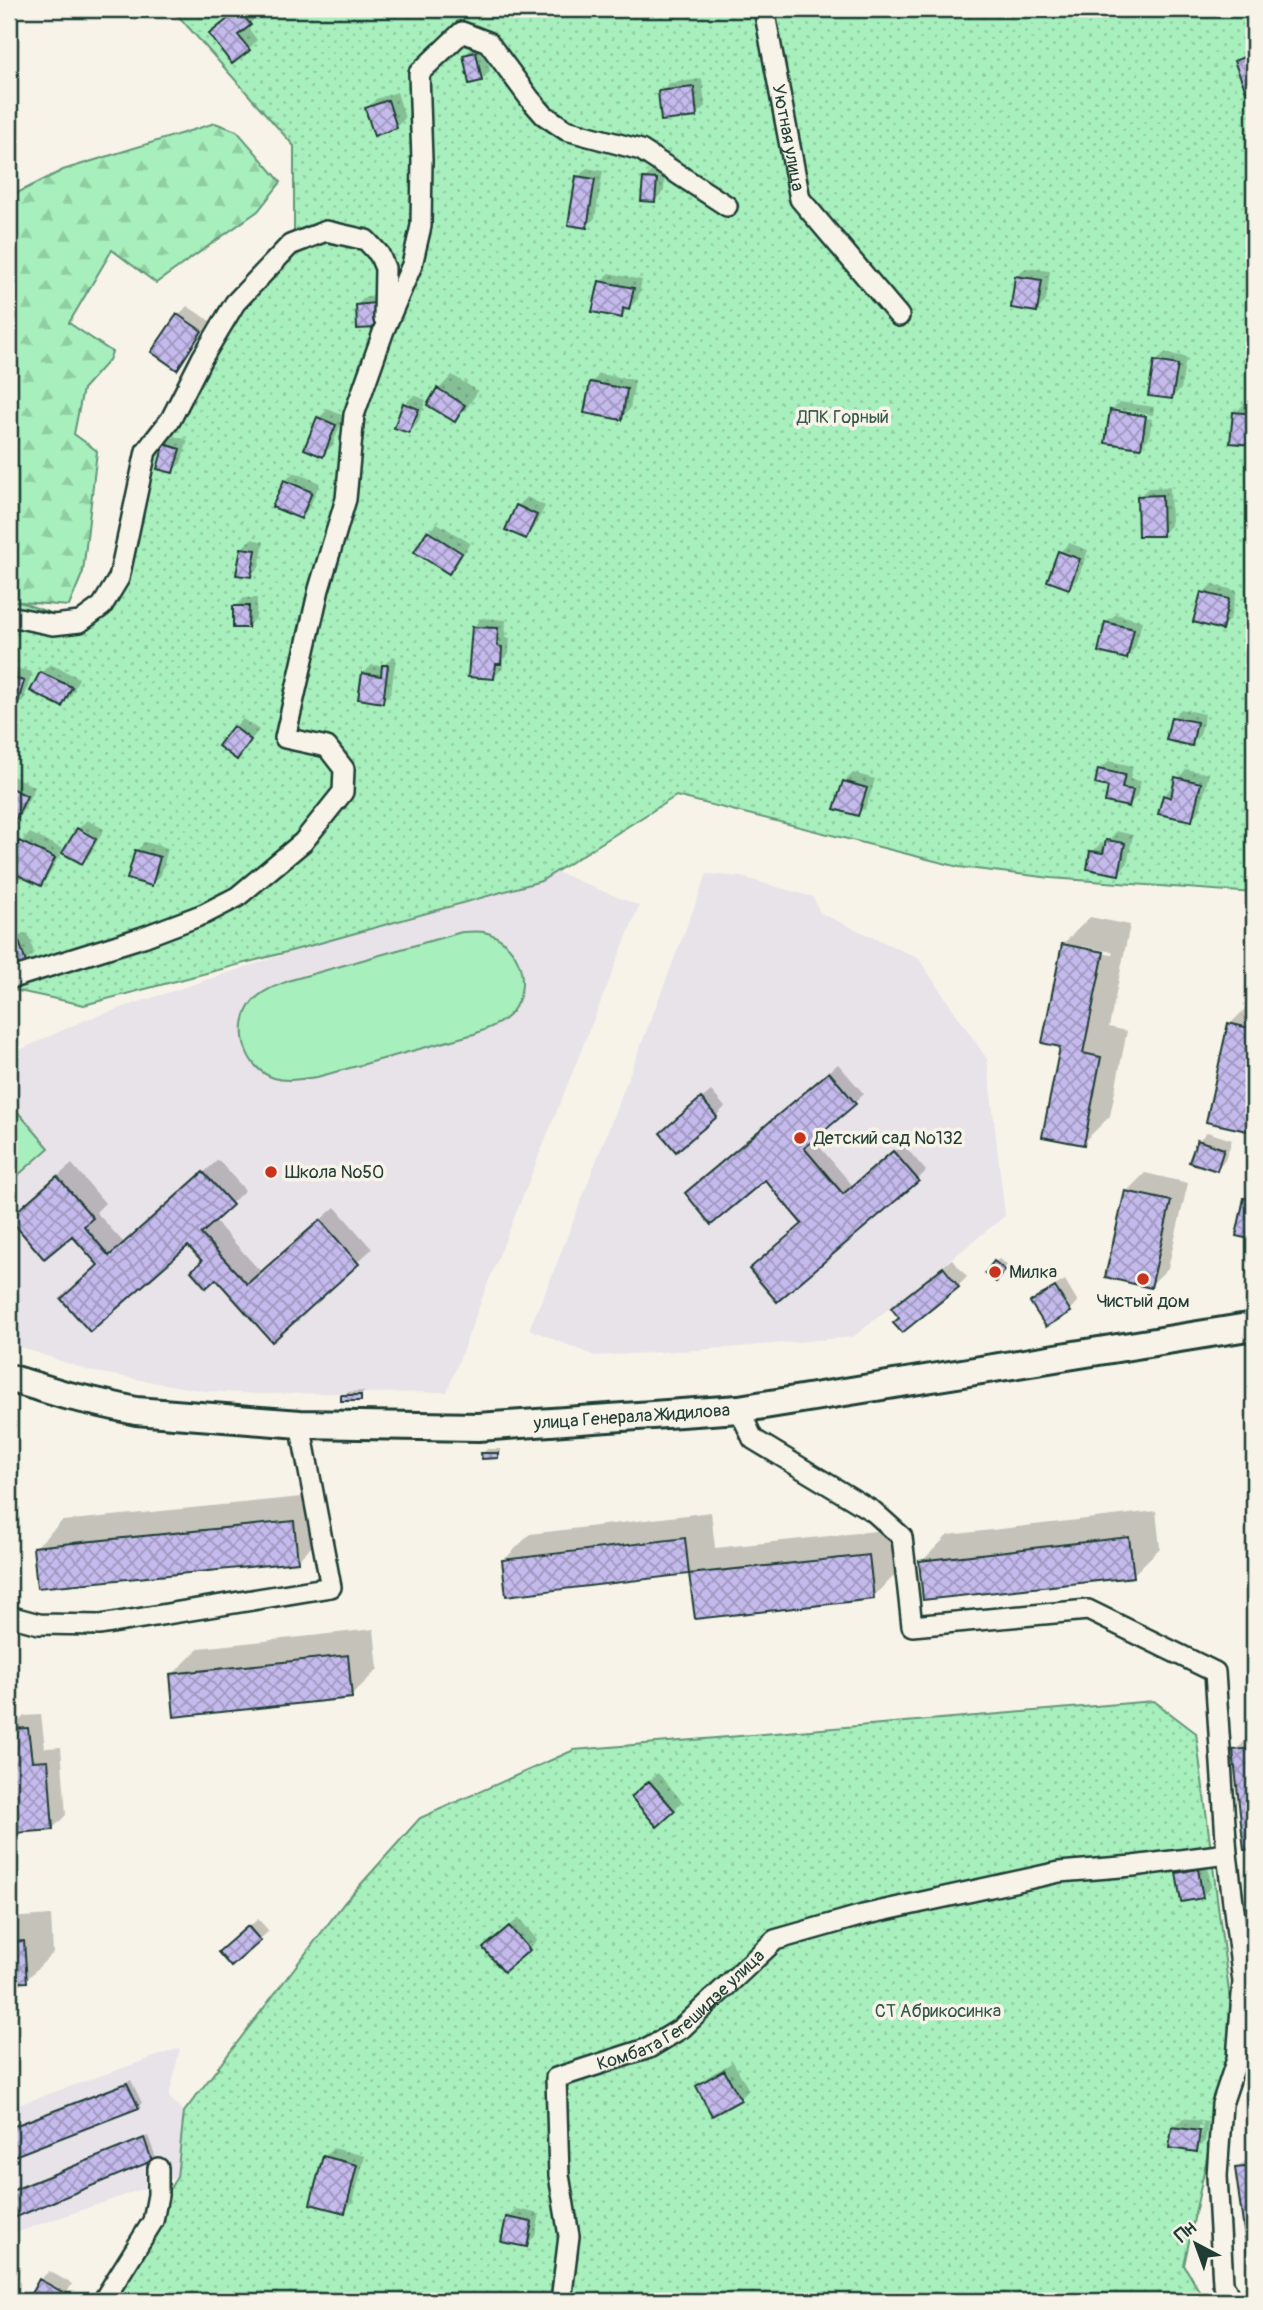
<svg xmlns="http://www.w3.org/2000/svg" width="1263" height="2310" font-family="Pangolin,sans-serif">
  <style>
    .built { fill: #e8e2e9 }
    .grass { fill: url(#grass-dots); stroke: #639678; stroke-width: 2 }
    .forest { fill: url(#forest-firs); stroke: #639678; stroke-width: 2 }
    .pitch { fill: #a7efbc; stroke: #639678; stroke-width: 2 }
    .shadow { fill: #0003; fill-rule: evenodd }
    .building { fill: url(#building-cross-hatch); stroke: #1f3d34; stroke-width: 2 }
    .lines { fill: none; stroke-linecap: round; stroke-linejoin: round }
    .street-casing { stroke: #1f3d34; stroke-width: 24 }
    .secondary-casing { stroke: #1f3d34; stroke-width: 32 }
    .street { stroke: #f7f3e8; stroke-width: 19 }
    .secondary { stroke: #f7f3e8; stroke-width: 26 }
    .poi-dot { fill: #c8321e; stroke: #f7f3e8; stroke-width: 2.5 }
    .labels { text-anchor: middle; stroke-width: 7; stroke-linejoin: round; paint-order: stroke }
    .street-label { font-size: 18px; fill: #1f3d34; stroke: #f7f3e8 }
    .park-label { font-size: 18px; fill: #335848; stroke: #f7f3e8 }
    .poi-label { font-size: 18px; fill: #1f3d34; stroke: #f7f3e8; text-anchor: start }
  </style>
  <defs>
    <pattern id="grass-dots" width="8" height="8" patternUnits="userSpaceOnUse" patternTransform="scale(1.75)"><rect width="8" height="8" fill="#a7efbc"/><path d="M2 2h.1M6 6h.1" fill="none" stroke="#8fcea2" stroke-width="1.8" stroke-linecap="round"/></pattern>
    <pattern id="forest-firs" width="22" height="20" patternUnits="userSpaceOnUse" patternTransform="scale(1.75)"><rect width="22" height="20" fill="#a7efbc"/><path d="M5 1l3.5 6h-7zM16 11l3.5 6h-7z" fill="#8fcea2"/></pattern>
    <pattern id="building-cross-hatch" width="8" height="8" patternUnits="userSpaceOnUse" patternTransform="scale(1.75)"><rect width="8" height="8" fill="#c4baec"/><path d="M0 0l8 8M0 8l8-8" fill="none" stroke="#9f98c0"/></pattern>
  </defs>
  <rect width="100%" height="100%" fill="#f7f3e8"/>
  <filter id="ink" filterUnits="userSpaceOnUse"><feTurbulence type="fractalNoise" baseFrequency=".0143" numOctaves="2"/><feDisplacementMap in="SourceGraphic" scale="14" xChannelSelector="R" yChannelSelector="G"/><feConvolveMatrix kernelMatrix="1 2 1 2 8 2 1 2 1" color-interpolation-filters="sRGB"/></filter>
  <g filter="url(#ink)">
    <!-- built -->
    <path class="built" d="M547,868L639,906L486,1288L447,1392L261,1394L205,1391L90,1371L9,1343V1055L85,1020Z
      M707,874L741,877L813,897L820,913L918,958L987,1059L1005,1216L853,1337L726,1348L595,1356L529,1329L550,1281Z
      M180,2048L169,2097L184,2112L177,2177L9,2235V2108Z"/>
    <!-- grass -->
    <path class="grass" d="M172,9H1254V893L1051,878L959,867L676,796L541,881L302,948L84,1005L9,989V598L53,614L75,617L96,607L116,577L167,417L233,296L294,232V146Z
      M1154,1701L1196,1733L1234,2031L1184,2265L1205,2301H98L177,2177L184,2112L345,1902L420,1818L574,1750Z"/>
    <!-- forest -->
    <path class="forest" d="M215,123L237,131L281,182L258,211L156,283L112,250L69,323L112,352L109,360L83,389L74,434L97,451L83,572L69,606L9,601V197L63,170Z"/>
    <!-- pitch -->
    <path class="pitch" d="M462,932C469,932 478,931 484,932C517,940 532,979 515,1007C507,1022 489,1028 474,1034L317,1077C303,1079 287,1082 274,1078C243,1068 233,1024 253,1001C263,990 278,985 291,980Z
      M9,1102L49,1148L9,1183Z"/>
    <!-- shadow -->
    <path class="shadow" d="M241,9H254L259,15L247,26L257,40L249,49L211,34Z
      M485,44L490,71L482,80L465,55L474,46Z
      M1254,49V85L1247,88L1236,62L1245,53Z
      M702,79L705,106L696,115L660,92L669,83Z
      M397,92L405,118L396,127L367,108L376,99Z
      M587,168L603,171L595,218L586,227L578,177Z
      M653,170L665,171L664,191L655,200L644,179Z
      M1026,268L1050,271L1046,301L1037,310L1017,276Z
      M609,273L642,280L638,299L621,316L601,282Z
      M383,295L376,326L357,305L366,296Z
      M187,306L210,321L185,359L176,367L154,351L179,315Z
      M1165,353L1186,357L1181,389L1172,397L1156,362Z
      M600,374L635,380L630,409L621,418L591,383Z
      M452,375L478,391L468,406L455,420L429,404L439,389Z
      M414,395L426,400L418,422L409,431L405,404Z
      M1120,402L1154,407L1153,415L1116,409V413L1152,419L1149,438L1140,446L1111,411Z
      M1244,404L1254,405V443L1232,442L1235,413Z
      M328,409L344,416L332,446L323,454L306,448L319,418Z
      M174,436L188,440L181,463L172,471L166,445Z
      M294,472L320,483L309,508L301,517L285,481Z
      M1170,487L1171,525L1162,534L1139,497L1148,488Z
      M527,497L545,506L534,528L525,537L518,506Z
      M437,523L470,543L458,563L449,572L417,551L429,532Z
      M251,539L264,542L259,567L250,576L242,548Z
      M1069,543L1088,550L1078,578L1069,587L1060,552Z
      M1212,584L1237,591L1230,619L1221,628L1203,593Z
      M244,598H257L256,617L248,626L235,607Z
      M1116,614L1142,621L1135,648L1126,657L1107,623Z
      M482,618L506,620L505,638H510L509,654L503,659V668L494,677L473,627Z
      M393,656L396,657L391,692L382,701L363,674L372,665L383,666Z
      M50,664L79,678L71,696L62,705L41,673Z
      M9,666L32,672L24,699L15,708L9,706Z
      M1181,709L1205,714L1200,735L1191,744L1172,718Z
      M243,719L259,730L237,757L234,727Z
      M1109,761L1133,766L1130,779L1141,781L1137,796L1129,805L1110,786L1100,770Z
      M1186,769L1209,774L1200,810L1191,819L1164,796Z
      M853,773L875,779L867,805L858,814L844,782Z
      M9,774L35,787L9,838Z
      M87,820L104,829L91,853L82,862L65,852L78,829Z
      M1116,831L1133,835L1127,864L1118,873L1092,852L1101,843L1107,844Z
      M30,833L63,849L49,875L41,884L9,869L21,842Z
      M145,842L168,848L161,875L152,884L136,851Z
      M1090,917L1130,925L1109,1027L1127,1031L1110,1116L1083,1143L1062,1045L1063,944ZM1081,946L1113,952L1112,955L1081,949Z
      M28,933L34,953L25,962L9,966V939Z
      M1254,1000V1121L1246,1129L1230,1024Z
      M838,1064L864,1094L813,1139L853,1186L903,1144L926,1171L917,1180L804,1223L765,1177L696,1185Z
      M711,1091L725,1107L716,1116L671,1124Z
      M1207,1132L1232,1140L1225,1160L1216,1169L1198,1141Z
      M218,1160L245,1190L214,1220L261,1272L335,1207L372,1249L272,1339L188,1243L100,1265L73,1233L25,1204L72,1164L105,1203L96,1212L124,1243Z
      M1145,1173L1188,1183L1168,1268L1150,1286L1126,1192Z
      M1254,1190V1238L1238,1235L1246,1199Z
      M952,1259L967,1277L958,1286L901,1317L902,1299Z
      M999,1259L1008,1265L1000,1275L995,1262Z
      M1065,1280L1078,1302L1069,1311L1032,1303L1041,1294Z
      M364,1391L360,1399L343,1396L347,1392Z
      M487,1449H501V1452L497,1456L483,1453Z
      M321,1495L324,1534L297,1561L35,1548L62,1521Z
      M1156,1511L1160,1548L1133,1575L921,1562L948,1535Z
      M711,1512L715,1548L895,1529L900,1570L873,1597L697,1617L690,1572L507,1594L503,1561L530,1534Z
      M374,1629L378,1669L351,1696L172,1675L199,1648Z
      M41,1715L45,1748L61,1747L66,1815L53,1828L10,1730L24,1716Z
      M1254,1732V1847L1245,1849L1235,1751Z
      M658,1773L682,1801L674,1810L642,1788Z
      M1207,1861L1211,1887L1202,1896L1178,1874L1187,1865Z
      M51,1915L53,1953L26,1980L9,1981V1918Z
      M519,1918L537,1940L529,1949L494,1939Z
      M258,1919L269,1931L231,1965L229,1944Z
      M733,2062L749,2090L740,2099L698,2086L707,2077Z
      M131,2080L142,2103L138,2107L9,2156V2127Z
      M1183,2118L1208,2122L1205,2141L1196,2150L1174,2127ZM1200,2122H1203L1200,2143H1196Z
      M148,2136L155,2155L151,2159L9,2219V2190Z
      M333,2148L365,2156L353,2202L344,2211L324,2157Z
      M1254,2152V2263L1250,2264L1237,2169Z
      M517,2209L540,2214L535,2236L526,2245L508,2218Z
      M49,2271L72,2284L62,2301H29L40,2280Z"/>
    <!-- building -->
    <path class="building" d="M239,10L251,25L238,35L250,50L232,64L209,34Z
      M476,52L482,81L469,84L463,55Z
      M1254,53V87L1246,91L1234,61Z
      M694,87L697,117L661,121L658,91Z
      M388,100L397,128L374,136L365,108Z
      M576,176L595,179L587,228L568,225Z
      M643,178L657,179L655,202L641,201Z
      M1015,276L1042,280L1037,312L1011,308Z
      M599,281L634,288L629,310L623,308L622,318L592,312Z
      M375,303L377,328L357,329L356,305Z
      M177,314L202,331L177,370L151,352Z
      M1154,361L1178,365L1172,399L1148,396Z
      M590,382L627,389L622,420L584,413Z
      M437,388L465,405L455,422L427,405Z
      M403,403L419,409L409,433L394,428Z
      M1110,410L1146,416L1141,448L1105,443Z
      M1233,412L1254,414V445L1230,443Z
      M317,417L336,425L323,457L304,449Z
      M164,444L180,449L173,473L157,469Z
      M284,480L312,492L301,519L272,507Z
      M1162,495L1163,536H1138L1137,496Z
      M516,505L537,515L526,539L505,530Z
      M427,531L462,553L449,574L414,552Z
      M241,548L256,550L251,577L236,575Z
      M1058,551L1080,559L1069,589L1047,581Z
      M1201,592L1229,599L1222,630L1193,622Z
      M233,606H249L248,628H233Z
      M1105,622L1134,629L1127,659L1098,652Z
      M472,627L498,628L497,646L502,647L501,664H496L494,679L468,677Z
      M382,665H388L383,703L358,699L362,673L381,676Z
      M40,672L72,687L62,707L30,691Z
      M9,677L24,681L16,710L9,708Z
      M1171,717L1197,722L1192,746L1166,740Z
      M233,726L251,740L237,760L218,746Z
      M1098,769L1125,775L1122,788L1133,790L1129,807L1105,802L1108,787L1095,784Z
      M1175,777L1201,783L1192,821L1158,814L1163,795L1171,798Z
      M843,781L867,788L858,816L834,809Z
      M9,787L27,796L9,833Z
      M77,828L96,839L82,864L62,853Z
      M1106,840L1125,843L1119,875L1087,869L1090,851L1103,853Z
      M19,841L55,858L41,886L9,871V863Z
      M135,850L160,857L152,886L127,879Z
      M19,941L26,963L9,968V944Z
      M1062,944L1104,952L1083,1053L1101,1057L1084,1145L1042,1137L1060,1047L1042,1043Z
      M1228,1023L1254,1029V1099L1247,1131L1206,1122Z
      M829,1072L856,1104L804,1148L843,1194L893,1151L919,1181L777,1302L749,1269L802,1224L765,1180L711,1225L685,1193Z
      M701,1098L717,1117L676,1152L660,1133Z
      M1197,1140L1224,1149L1217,1171L1189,1162Z
      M203,1172L233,1205L201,1234L247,1284L320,1220L359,1264L272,1342L216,1279L206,1288L191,1271L202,1261L188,1246L90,1332L61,1299L98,1265L72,1236L44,1259L9,1218L57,1176L93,1218L84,1226L109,1256Z
      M1125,1191L1171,1201L1151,1288L1105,1277Z
      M1244,1198L1254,1200V1240L1236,1236Z
      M994,1261L1005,1270L996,1282L985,1273Z
      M943,1267L959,1287L902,1333L893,1323L899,1318L891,1308Z
      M1055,1287L1071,1312L1046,1327L1030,1302Z
      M341,1395H361V1401H341Z
      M481,1453H498V1458L482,1459Z
      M294,1521L298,1562L37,1588L33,1547Z
      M1129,1537L1134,1577L923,1600L919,1561Z
      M685,1538L689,1574L506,1596L502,1560Z
      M869,1555L874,1599L695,1619L689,1574Z
      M348,1655L352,1698L174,1717L170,1674Z
      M28,1728L32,1761L48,1760L53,1830L15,1833L9,1729Z
      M1254,1748V1851V1849L1244,1850L1233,1750Z
      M649,1781L675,1811L657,1827L631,1797Z
      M1198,1869L1203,1898L1181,1902L1176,1873Z
      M248,1926L261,1941L231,1967L218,1952Z
      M509,1926L530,1950L504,1972L483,1948Z
      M24,1941L27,1982L9,1983V1942Z
      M724,2070L741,2100L712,2116L696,2086Z
      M127,2083L139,2108L9,2158V2128Z
      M1172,2127L1200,2131L1197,2152L1169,2148Z
      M144,2138L152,2161L9,2220V2192Z
      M323,2156L357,2165L345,2213L310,2204Z
      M1254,2166V2265L1249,2266L1235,2168Z
      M506,2217L532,2222L527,2247L501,2242Z
      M39,2279L64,2293L60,2301H27Z"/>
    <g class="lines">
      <!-- street casing -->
      <g class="street-casing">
        <g id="street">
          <path id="s1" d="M764,9L800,199L899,316"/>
          <path d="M9,616L53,625L80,622L102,606L119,578L146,451L171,419L202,358L235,303L290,245L326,231L366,240L379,254L385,268L384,319"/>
          <path d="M9,979L143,937L204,914L237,897L303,842L343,792L344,769L327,747L285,738L319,589L346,499L354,415L384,330L412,265L421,226L422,160L419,73L462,32L488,42L530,99L544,115L566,130L641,150L727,206"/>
          <path d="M739,1409L753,1439L874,1512L902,1537L912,1626L1088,1610L1215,1672L1227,1854L1243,1982L1237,2059L1222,2104L1217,2176L1223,2283L1231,2301"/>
          <path d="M9,1616L39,1624L100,1625L331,1587L300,1424"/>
          <path d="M103,2301L153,2221L158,2195V2168"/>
          <path id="s2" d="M561,2301L569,2236L559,2175L556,2078L649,2048L682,2028L775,1940L863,1915L1059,1872L1133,1866L1227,1854"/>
        </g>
      </g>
      <!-- secondary casing -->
      <g class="secondary-casing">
        <g id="secondary">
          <path id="s3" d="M9,1378L65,1395L136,1411L300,1424L478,1427L739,1409L1254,1326"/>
        </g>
      </g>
      <!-- street -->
      <use href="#street" class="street"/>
      <!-- secondary -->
      <use href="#secondary" class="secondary"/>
    </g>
  </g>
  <!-- markers -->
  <g class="poi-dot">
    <circle cx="800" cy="1138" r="7"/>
    <circle cx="271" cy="1172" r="7"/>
    <circle cx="995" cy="1272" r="7"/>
    <circle cx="1143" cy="1279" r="7"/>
  </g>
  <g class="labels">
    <!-- street labels -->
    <g class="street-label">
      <text dy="6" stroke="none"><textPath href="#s1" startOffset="131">Уютная улица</textPath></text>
      <text dy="6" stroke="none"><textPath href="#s3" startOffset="628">улица Генерала Жидилова</textPath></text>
      <text dy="6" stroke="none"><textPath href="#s2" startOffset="369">Комбата Гегешидзе улица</textPath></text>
    </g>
    <!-- park labels -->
    <g class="park-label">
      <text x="843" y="423">ДПК Горный</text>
      <text x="938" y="2017">СТ Абрикосинка</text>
    </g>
    <!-- poi labels -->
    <g class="poi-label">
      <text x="814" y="1144">Детский сад №132</text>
      <text x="285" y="1178">Школа №50</text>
      <text x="1009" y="1278">Милка</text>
      <text x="1143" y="1307" text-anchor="middle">Чистый дом</text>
    </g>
  </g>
  <!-- margin -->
  <rect width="1263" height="2310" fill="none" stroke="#f7f3e8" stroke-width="35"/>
  <rect x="18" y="18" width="1228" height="2275" fill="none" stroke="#1f3d34" stroke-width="2.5" filter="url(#ink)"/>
  <!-- north arrow -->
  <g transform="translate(1196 2244) rotate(319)" stroke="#f7f3e8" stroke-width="5" paint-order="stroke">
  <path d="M0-5L12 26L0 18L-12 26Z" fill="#1f3d34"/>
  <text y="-10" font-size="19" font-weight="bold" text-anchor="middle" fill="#1f3d34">Пн</text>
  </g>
</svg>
